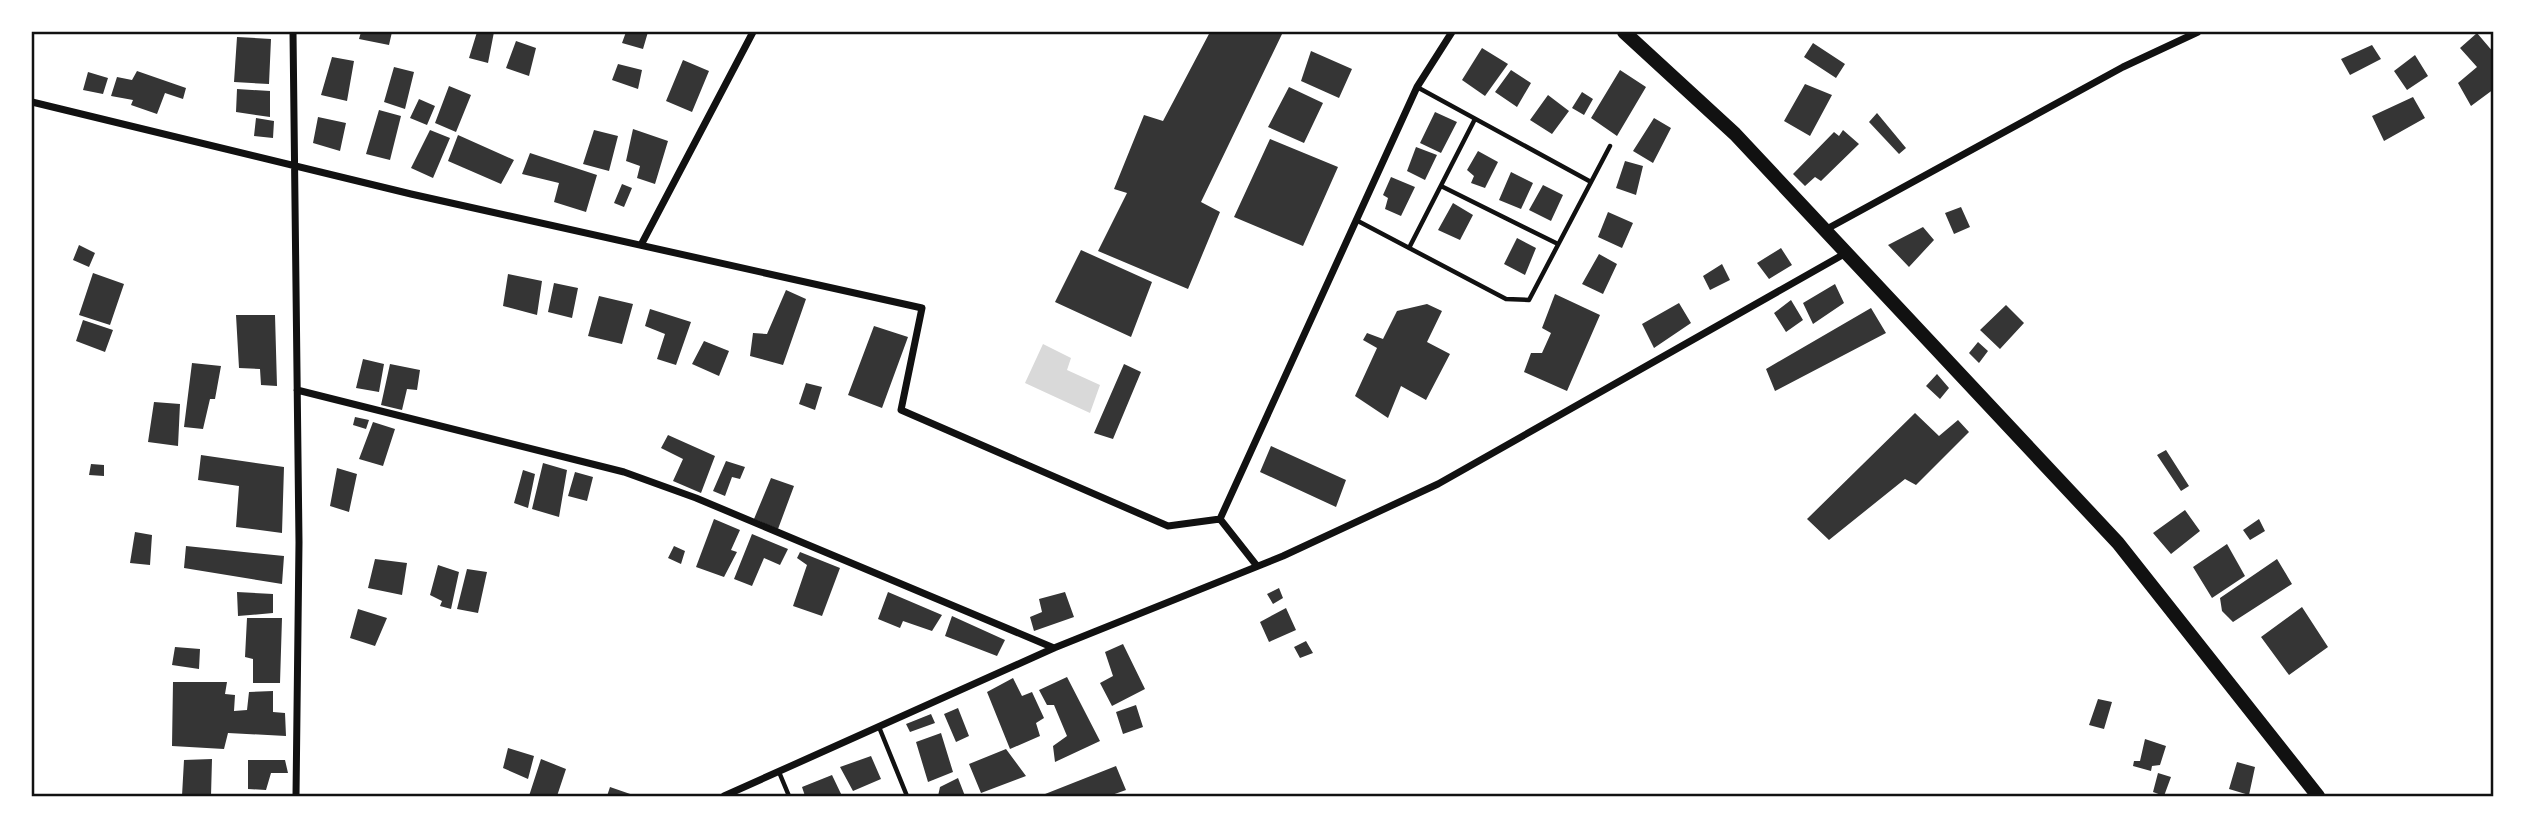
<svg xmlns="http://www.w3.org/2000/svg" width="2525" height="828" font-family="Mulish,sans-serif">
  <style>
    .water { fill: #d9d9d9 }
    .building { fill: #353535 }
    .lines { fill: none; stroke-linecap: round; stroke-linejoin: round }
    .service { stroke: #111; stroke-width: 4.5 }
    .minor { stroke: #111; stroke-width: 7 }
    .trunk { stroke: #111; stroke-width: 14 }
    .neatline { fill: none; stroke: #111; stroke-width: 2.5 }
  </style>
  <rect width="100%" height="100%" fill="#fff"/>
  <!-- water -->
  <path class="water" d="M1043,344L1071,358L1067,370L1100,385L1090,413L1025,383Z"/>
  <!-- building -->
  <path class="building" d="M361,32H392L389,45L359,39Z
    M477,32H494L488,63L469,58Z
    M626,32H648L643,49L622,43Z
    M1210,32H1283L1201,202L1220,212L1188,289L1098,251L1127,193L1114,189L1144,115L1163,121Z
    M2477,33L2494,53L2491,60L2494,89L2471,106L2458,83L2477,67L2460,48Z
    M237,37L271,39L269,84L234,82Z
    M516,41L536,48L529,76L506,68Z
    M1813,43L1845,64L1836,78L1804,57Z
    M2372,45L2381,59L2350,75L2341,59Z
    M1482,48L1508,64L1485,96L1462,80Z
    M1311,51L1352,69L1339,98L1301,81Z
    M2415,55L2428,76L2407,90L2394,71Z
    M332,57L354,61L347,101L321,95Z
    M683,60L709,71L692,112L666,101Z
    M618,64L642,70L638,89L612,80Z
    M394,67L414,72L405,109L384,102Z
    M1511,70L1531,83L1517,107L1495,92Z
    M1620,70L1646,87L1617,136L1591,118Z
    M137,71L186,88L183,99L165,93L157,114L131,105L133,100L111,96L117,77L132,80Z
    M88,72L108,78L103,94L83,90Z
    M1805,84L1832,95L1810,136L1784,121Z
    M449,86L471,95L456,132L435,123Z
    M1289,87L1323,103L1304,143L1268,127Z
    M237,89L270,91V117L236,112Z
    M1582,92L1593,99L1584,115L1572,108Z
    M1548,95L1569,111L1552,134L1530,120Z
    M2413,97L2425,118L2384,141L2372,116Z
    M419,99L435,106L427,125L410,118Z
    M379,110L401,116L390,160L366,154Z
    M1435,112L1457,122L1441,153L1420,143Z
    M1877,113L1906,148L1899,154L1869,122Z
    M318,117L346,123L340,151L313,143Z
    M256,118L274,121L273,138L254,136Z
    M1654,118L1671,128L1653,163L1633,151Z
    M633,129L668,141L655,184L637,178L640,166L626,161Z
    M430,130L450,138L433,178L411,168Z
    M594,130L618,136L609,171L583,164Z
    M1843,130L1859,144L1821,181L1815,177L1805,186L1793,174L1834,132L1839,136Z
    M458,135L514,160L501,184L448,161Z
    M1270,139L1338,167L1303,246L1234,217Z
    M1416,147L1437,155L1425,180L1407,171Z
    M1478,151L1498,162L1485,188L1471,183L1474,176L1467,170Z
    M530,153L597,175L586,212L554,202L559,183L522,174Z
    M1625,161L1643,166L1636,195L1616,188Z
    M1511,172L1533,183L1521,209L1499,200Z
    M1391,177L1415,187L1401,216L1385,209L1388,198L1383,195Z
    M622,184L632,188L624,207L614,203Z
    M1543,185L1563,195L1551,221L1529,210Z
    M1453,203L1473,215L1460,240L1438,230Z
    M1961,207L1970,227L1954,234L1945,213Z
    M1608,212L1633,223L1622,248L1598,237Z
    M1923,227L1934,240L1909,267L1888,245Z
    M1517,238L1536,248L1525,275L1504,264Z
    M79,245L95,253L89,267L73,260Z
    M1781,248L1792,265L1769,279L1757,263Z
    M1081,250L1152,282L1131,337L1055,302Z
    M1599,254L1617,264L1603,294L1582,284Z
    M1722,264L1730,280L1710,290L1703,276Z
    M93,273L124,284L110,325L79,315Z
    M508,274L542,281L537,315L503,306Z
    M554,283L578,288L572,318L548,312Z
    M1835,284L1844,303L1813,324L1803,303Z
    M786,290L806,299L783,365L750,356L753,333L767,334Z
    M1555,294L1600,315L1567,391L1524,372L1531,353H1542L1551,333L1542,328Z
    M599,296L633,304L622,344L588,336Z
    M1791,300L1803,320L1786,332L1774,313Z
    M1679,303L1691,323L1654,348L1642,324Z
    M1427,304L1442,311L1427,342L1450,354L1426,400L1401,386L1388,418L1355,396L1377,348L1363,340L1367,333L1383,339L1397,311Z
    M2006,305L2024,323L2000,349L1980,330Z
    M1871,308L1886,333L1775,391L1766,369Z
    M650,309L691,322L676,365L657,359L665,334L645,326Z
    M236,315H275L277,386L261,385L260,369L239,368Z
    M83,320L113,330L105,352L76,341Z
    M874,326L908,337L882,408L848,395Z
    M704,341L729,351L719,376L692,364Z
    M1978,342L1988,351L1979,363L1969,353Z
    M363,359L384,364L379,392L356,388Z
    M192,363L221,366L215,399H210L203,429L184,427Z
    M390,364L420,370L417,390L407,389L402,410L381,405Z
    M1124,364L1141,372L1113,439L1094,433Z
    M1937,374L1949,388L1940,399L1926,386Z
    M806,383L822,387L815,410L799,404Z
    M154,402L180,404L178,446L148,442Z
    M1915,413L1939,436L1958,420L1969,432L1916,485L1905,479L1829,540L1807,519Z
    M355,417L369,420L366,429L353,425Z
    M373,422L395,429L383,466L359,459Z
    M668,435L715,456L701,493L673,481L683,459L661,448Z
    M1271,446L1346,480L1336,507L1260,472Z
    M2166,450L2189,486L2181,491L2157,455Z
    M201,455L284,467L282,533L236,527L239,486L198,480Z
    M726,461L745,467L740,479L732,477L725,496L713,491Z
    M543,463L567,470L559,517L532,509Z
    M91,464L104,465V476L89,475Z
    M337,468L357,474L349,512L330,506Z
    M523,470L535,474L528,508L514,503Z
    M575,472L593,477L587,501L568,496Z
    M771,478L794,486L778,529L754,519Z
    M2185,510L2200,531L2171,554L2153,533Z
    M714,519L740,530L731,550L737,552L724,577L696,567Z
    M2259,519L2265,531L2250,540L2243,530Z
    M135,532L152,535L150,565L130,563Z
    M752,534L788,549L780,565L764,558L752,586L734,579Z
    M2227,544L2245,576L2212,598L2193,567Z
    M186,546L284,556L282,584L184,568Z
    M674,546L685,551L681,564L668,558Z
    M800,552L840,568L822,616L793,606L807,565L797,558Z
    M375,559L407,563L402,595L368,588Z
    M2277,559L2292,584L2233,622L2222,611L2220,598Z
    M438,565L459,572L451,609L440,606L442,601L430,595Z
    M467,569L487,572L478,613L457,609Z
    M1279,588L1283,598L1273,604L1267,594Z
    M237,592L273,594V613L238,616Z
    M888,592L942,615L932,631L903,621L900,628L878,619Z
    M1065,592L1074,617L1034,631L1030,617L1042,612L1039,599Z
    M2302,607L2328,647L2289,675L2261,637Z
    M1286,608L1296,630L1269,642L1260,622Z
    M358,609L387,618L375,646L350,638Z
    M952,616L1005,640L997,656L945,636Z
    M247,618H282L280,683H253V659L245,657Z
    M1306,641L1313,653L1300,658L1294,647Z
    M1123,644L1145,689L1112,706L1100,683L1113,676L1105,652Z
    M175,647L200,649L199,669L172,665Z
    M1067,677L1100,741L1055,762L1053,746L1067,736L1054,705H1047L1039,690Z
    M1013,678L1022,696L1032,692L1044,718L1036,723L1040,736L1010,749L987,692Z
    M173,682H227L225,694L235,695L234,711L247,710L249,692L273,691V712L285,713L286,736L228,733L224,749L172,746Z
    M2098,699L2112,702L2104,729L2089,725Z
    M1136,705L1143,727L1123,734L1116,712Z
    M958,708L969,736L956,742L944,714Z
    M931,714L935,723L910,732L906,724Z
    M941,733L953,772L928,782L916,742Z
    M2145,739L2166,746L2160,765L2152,766L2151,771L2133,766L2134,761H2140Z
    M508,748L534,756L528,779L503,768Z
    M1006,749L1026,776L981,793L969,764Z
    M871,756L881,779L853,791L840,767Z
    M212,759L211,796H182L184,760Z
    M541,759L566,769L557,796H529Z
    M248,760H285L288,773H271L266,790L248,789Z
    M2237,762L2255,767L2249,795L2229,789Z
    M1116,766L1126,790L1109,796H1040Z
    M2158,773L2171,777L2164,796L2153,792Z
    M832,775L842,796H805L802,787Z
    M958,778L965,796H938L940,787Z
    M610,787L636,796H607Z"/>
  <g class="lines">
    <!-- service -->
    <path class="service" d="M1417,87L1591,182
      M1441,186L1558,244
      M1356,220L1506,299L1529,300L1610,146
      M1409,248L1475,119
      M879,727L907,796
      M779,772L789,796"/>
    <!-- minor -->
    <path class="minor" d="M293,32L299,542L296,796
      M32,102L411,194L922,308L901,410L1168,526L1220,519
      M1825,230L2123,67L2198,32
      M641,245L753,32
      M297,390L624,472L696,498L1054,648
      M1257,566L1220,519L1417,87L1452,32
      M724,796L1054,648L1283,556L1438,484L1846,253"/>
    <!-- trunk -->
    <path class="trunk" d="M1624,32L1735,134L2118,543L2318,796"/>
  </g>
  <!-- border -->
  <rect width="2525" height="828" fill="none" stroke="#ffffff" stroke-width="66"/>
  <rect x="33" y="33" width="2459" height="762" class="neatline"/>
</svg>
